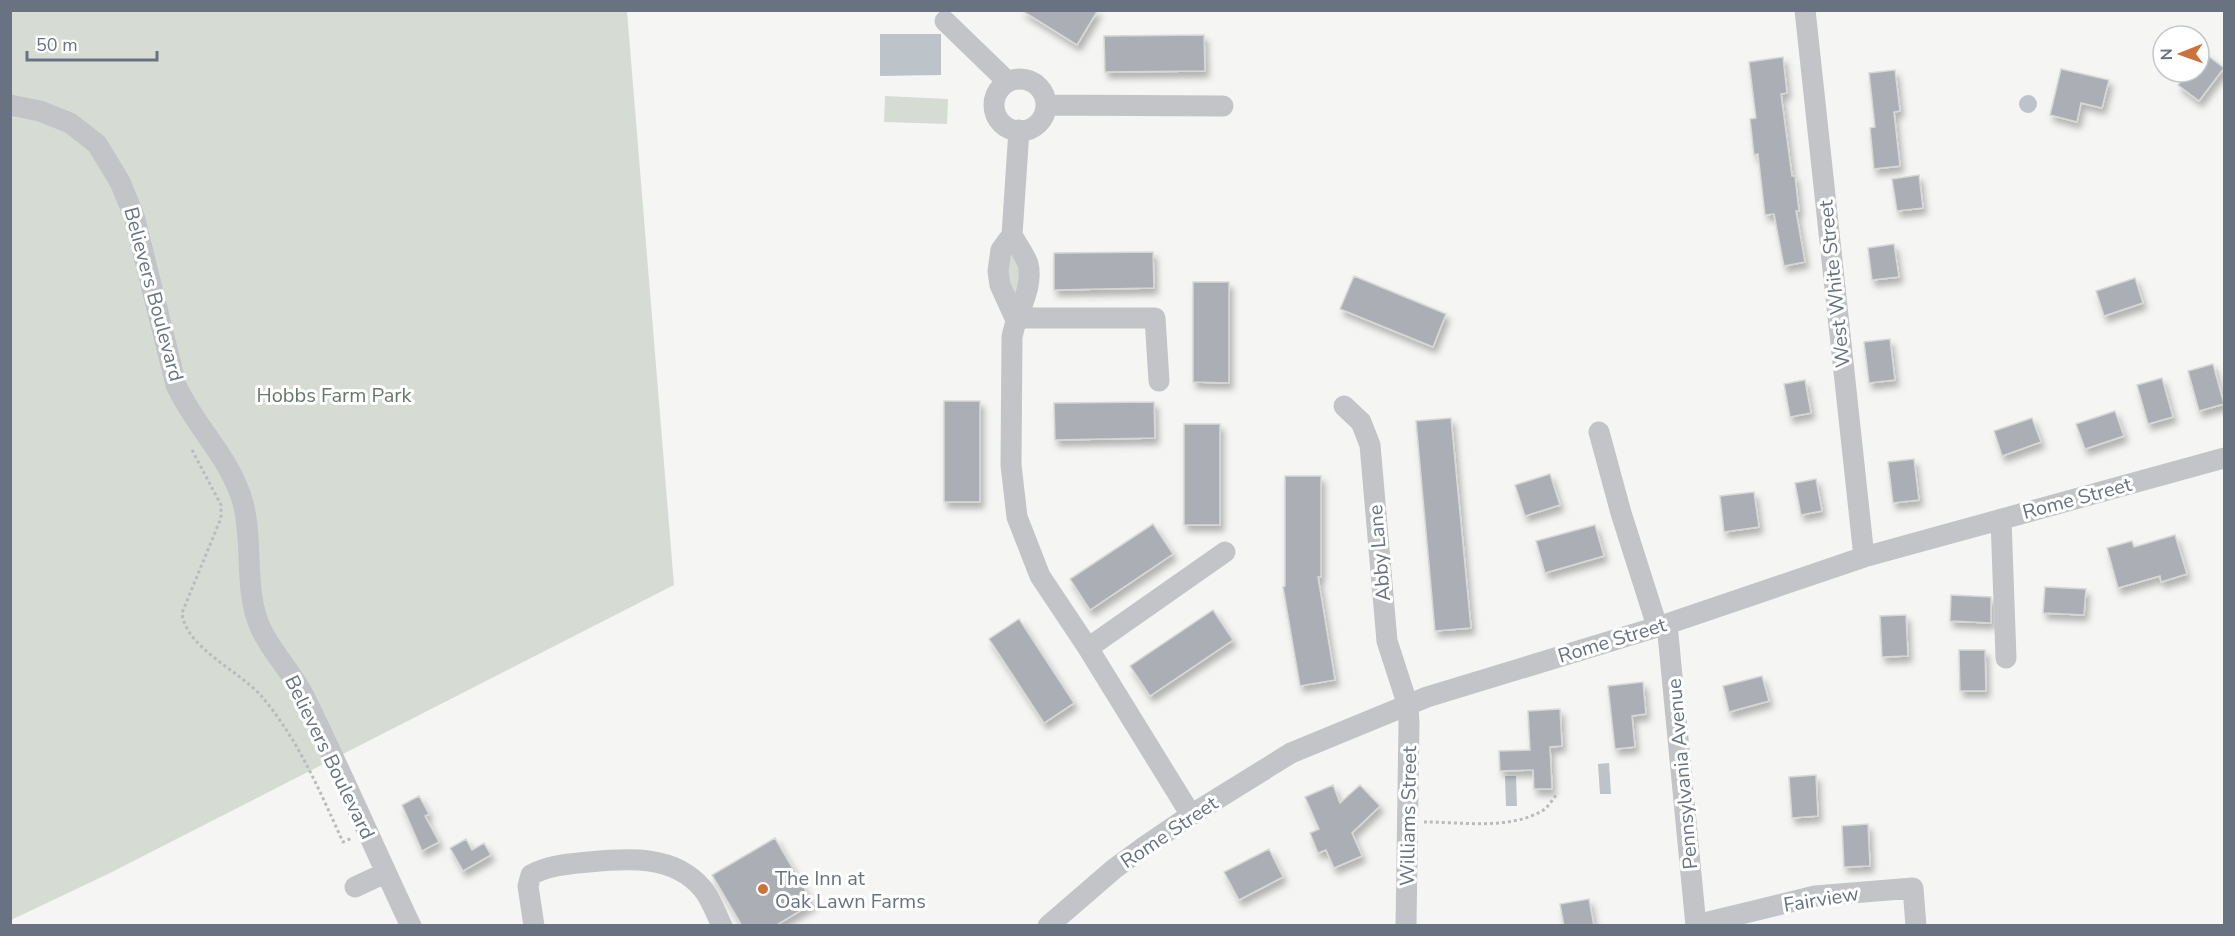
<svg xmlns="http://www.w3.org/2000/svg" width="2235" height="936" font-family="'Nunito Sans',sans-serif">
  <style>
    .green { fill: #d6dcd4 }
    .water { fill: #bcc3c9 }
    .building { fill: #abafb5; stroke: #d7d7d5; stroke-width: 1.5; filter: url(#shadow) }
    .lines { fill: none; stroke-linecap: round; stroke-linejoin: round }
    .path { stroke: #b9bbbe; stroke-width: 3; stroke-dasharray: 3 3; stroke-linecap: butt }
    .minor { stroke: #c2c4c7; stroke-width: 21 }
    .poi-dot { fill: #cd723b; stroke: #fff; stroke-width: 2 }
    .labels { text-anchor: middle; stroke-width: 6; stroke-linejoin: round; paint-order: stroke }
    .street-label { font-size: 20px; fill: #687280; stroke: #fff }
    .park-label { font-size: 20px; fill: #677866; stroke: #fff }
    .poi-label { font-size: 20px; fill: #687280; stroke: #fff; text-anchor: start }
  </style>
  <defs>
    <filter id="shadow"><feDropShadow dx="3.5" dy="6" stdDeviation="3" flood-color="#0004"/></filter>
  </defs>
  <rect width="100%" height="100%" fill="#f5f6f3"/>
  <!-- green -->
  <path class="green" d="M10,11H627L674,585L108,874L11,920Z
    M885,96L948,99L947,124L884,122Z
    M1006,254H1012L1022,265L1020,294L1010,295Z"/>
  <!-- water -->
  <path class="water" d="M880,34H941V75L880,76Z
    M2019 104a9 9 0 1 1 18 0a9 9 0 1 1-18 0Z
    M1609,763L1611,794H1600L1598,764Z
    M1505,776H1516L1517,806H1506Z"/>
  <!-- building -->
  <path class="building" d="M1021,10H1098L1077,45Z
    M1204,35L1205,71L1105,72L1104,36Z
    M2199,49L2224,68L2199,101L2178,85L2188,72H2199Z
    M1783,57L1787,93L1781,94L1792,176H1795L1799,211H1796L1805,262L1784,266L1774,214L1765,215L1758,154L1754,155L1750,119L1756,118L1749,62Z
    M2061,69L2109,80L2102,108L2081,103L2077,122L2050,115Z
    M1895,70L1900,111L1894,112L1900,166L1874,169L1870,128L1875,127L1869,73Z
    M1919,175L1923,208L1897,211L1892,179Z
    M1894,244L1899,277L1872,280L1868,248Z
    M1153,252L1154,288L1054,290V253Z
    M1354,276L1446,314L1433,347L1340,309Z
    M2135,278L2143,303L2104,316L2096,291Z
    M1193,282H1229V383L1193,382Z
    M1890,339L1895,380L1869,383L1864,342Z
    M2213,364L2224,404L2199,411L2188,371Z
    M2162,378L2173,417L2148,424L2137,385Z
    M1805,380L1811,413L1790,417L1784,384Z
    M944,401H980V502H944Z
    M1154,402L1155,438L1055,440L1054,403Z
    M2115,411L2124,436L2085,449L2076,424Z
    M1451,418L1471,628L1435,631L1416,421Z
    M2032,418L2041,442L2002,456L1994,431Z
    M1184,424H1220V525H1184Z
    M1914,459L1919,500L1893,503L1888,462Z
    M1550,474L1560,505L1525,516L1515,485Z
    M1285,476H1321V577H1318L1335,680L1300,686L1283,587L1285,586Z
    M1816,479L1822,511L1801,515L1795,483Z
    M1754,492L1759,527L1724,532L1720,496Z
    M1153,524L1173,554L1090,610L1070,579Z
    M1595,525L1604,556L1545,573L1536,541Z
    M2175,535L2187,574L2161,582L2160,576L2118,588L2107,548L2132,541L2134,547Z
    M2045,587L2086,589L2084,615L2043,613Z
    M1951,595L1991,597V623L1950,621Z
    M1213,610L1233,640L1150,696L1130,666Z
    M1906,615L1908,656L1882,657L1880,616Z
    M1019,619L1074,703L1044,723L989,639Z
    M1959,650H1985L1986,691H1960Z
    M1762,676L1769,701L1729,712L1723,686Z
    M1643,682L1646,714L1632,716L1635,747L1615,749L1608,686Z
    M1560,709L1562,746L1550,747L1552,789H1534L1533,770L1500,771L1499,751L1530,750L1528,711Z
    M1816,775L1818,816L1792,818L1789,777Z
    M1333,785L1340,803L1360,785L1380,806L1352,833L1362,856L1334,868L1326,850L1318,853L1310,833L1319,829L1305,797Z
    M419,796L429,814L425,816L439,842L422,851L402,805Z
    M1868,824L1870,866L1844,867L1842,826Z
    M775,838L813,903L775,926H742L712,875Z
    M466,839L472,850L484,843L491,855L463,871L450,848Z
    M1269,849L1283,877L1239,900L1224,872Z
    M1589,899L1594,926H1564L1560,904Z"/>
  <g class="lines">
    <!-- path -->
    <path class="path" d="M192,450L221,505V518L182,613C186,649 241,671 263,698C299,741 320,792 343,842L352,838
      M1424,822C1462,822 1508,830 1542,811C1549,807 1553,798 1558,793"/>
    <!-- minor -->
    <path class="minor" d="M1805,10L1864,557
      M945,21L1007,81
      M994 105a26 26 0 1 1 52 0a26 26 0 1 1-52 0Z
      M10,105L40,111L70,123L97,144L120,182L134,216L176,385C195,427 231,458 243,503C254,545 243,590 261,629C272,653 293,673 305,698C342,773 375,850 411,926
      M1046,105L1223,106
      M1012,235C1017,245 1025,255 1028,264C1034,289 1016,313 1012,337L1011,465L1017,517L1040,576L1088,648L1191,815
      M1015,318H1155L1159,381
      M1015,318L1000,285L998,271L1001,250L1012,235L1019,130
      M1344,406L1361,422L1370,445L1387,641L1408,706L1409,723L1406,926
      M1599,432L1621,513L1657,626
      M2001,519L2006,658
      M1667,624L1696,926
      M1088,648L1225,552
      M355,887L385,873
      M1696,925L1815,896L1913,888L1916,926
      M534,926L528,886L531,875C549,865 569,864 589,862C628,858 674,855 702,888C711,898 716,914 722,926
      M1048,926L1114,869L1144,847L1191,815L1291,753L1427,697L1667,624L1864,557L2224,458"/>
  </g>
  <!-- markers -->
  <circle class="poi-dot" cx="763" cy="889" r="6"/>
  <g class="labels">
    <!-- street labels -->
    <g class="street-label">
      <text transform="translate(1834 284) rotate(-96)" y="7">West White Street</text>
      <text transform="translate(154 294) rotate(75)" y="7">Believers Boulevard</text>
      <text transform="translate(2077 498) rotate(-15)" y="7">Rome Street</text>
      <text transform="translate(1379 553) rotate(-95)" y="7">Abby Lane</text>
      <text transform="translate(1612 640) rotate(-17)" y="7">Rome Street</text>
      <text transform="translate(330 757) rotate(64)" y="7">Believers Boulevard</text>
      <text transform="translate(1682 774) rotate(-95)" y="7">Pennsylvania Avenue</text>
      <text transform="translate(1408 816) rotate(-89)" y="7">Williams Street</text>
      <text transform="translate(1169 832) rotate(-34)" y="7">Rome Street</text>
      <text transform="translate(1821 899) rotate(-9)" y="7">Fairview</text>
    </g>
    <!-- park labels -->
    <g class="park-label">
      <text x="334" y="402">Hobbs Farm Park</text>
    </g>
    <!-- poi labels -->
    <g class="poi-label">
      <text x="775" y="885">The Inn at<tspan x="775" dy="23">Oak Lawn Farms</tspan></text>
    </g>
  </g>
  <!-- border -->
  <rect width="2235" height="936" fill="none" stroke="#687280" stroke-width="24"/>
  <!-- north arrow -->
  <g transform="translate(2181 54) rotate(269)"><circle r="28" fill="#ffffff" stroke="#c3c7cc" stroke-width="1.5"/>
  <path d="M0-4.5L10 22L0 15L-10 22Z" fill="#cd723b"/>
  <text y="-9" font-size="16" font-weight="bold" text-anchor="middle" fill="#687280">N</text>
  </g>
  <!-- scale -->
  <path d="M27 51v9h130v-9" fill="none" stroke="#687280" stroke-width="3"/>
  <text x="36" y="51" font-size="18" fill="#687280" stroke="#ffffff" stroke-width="4.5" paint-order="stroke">50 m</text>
</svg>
